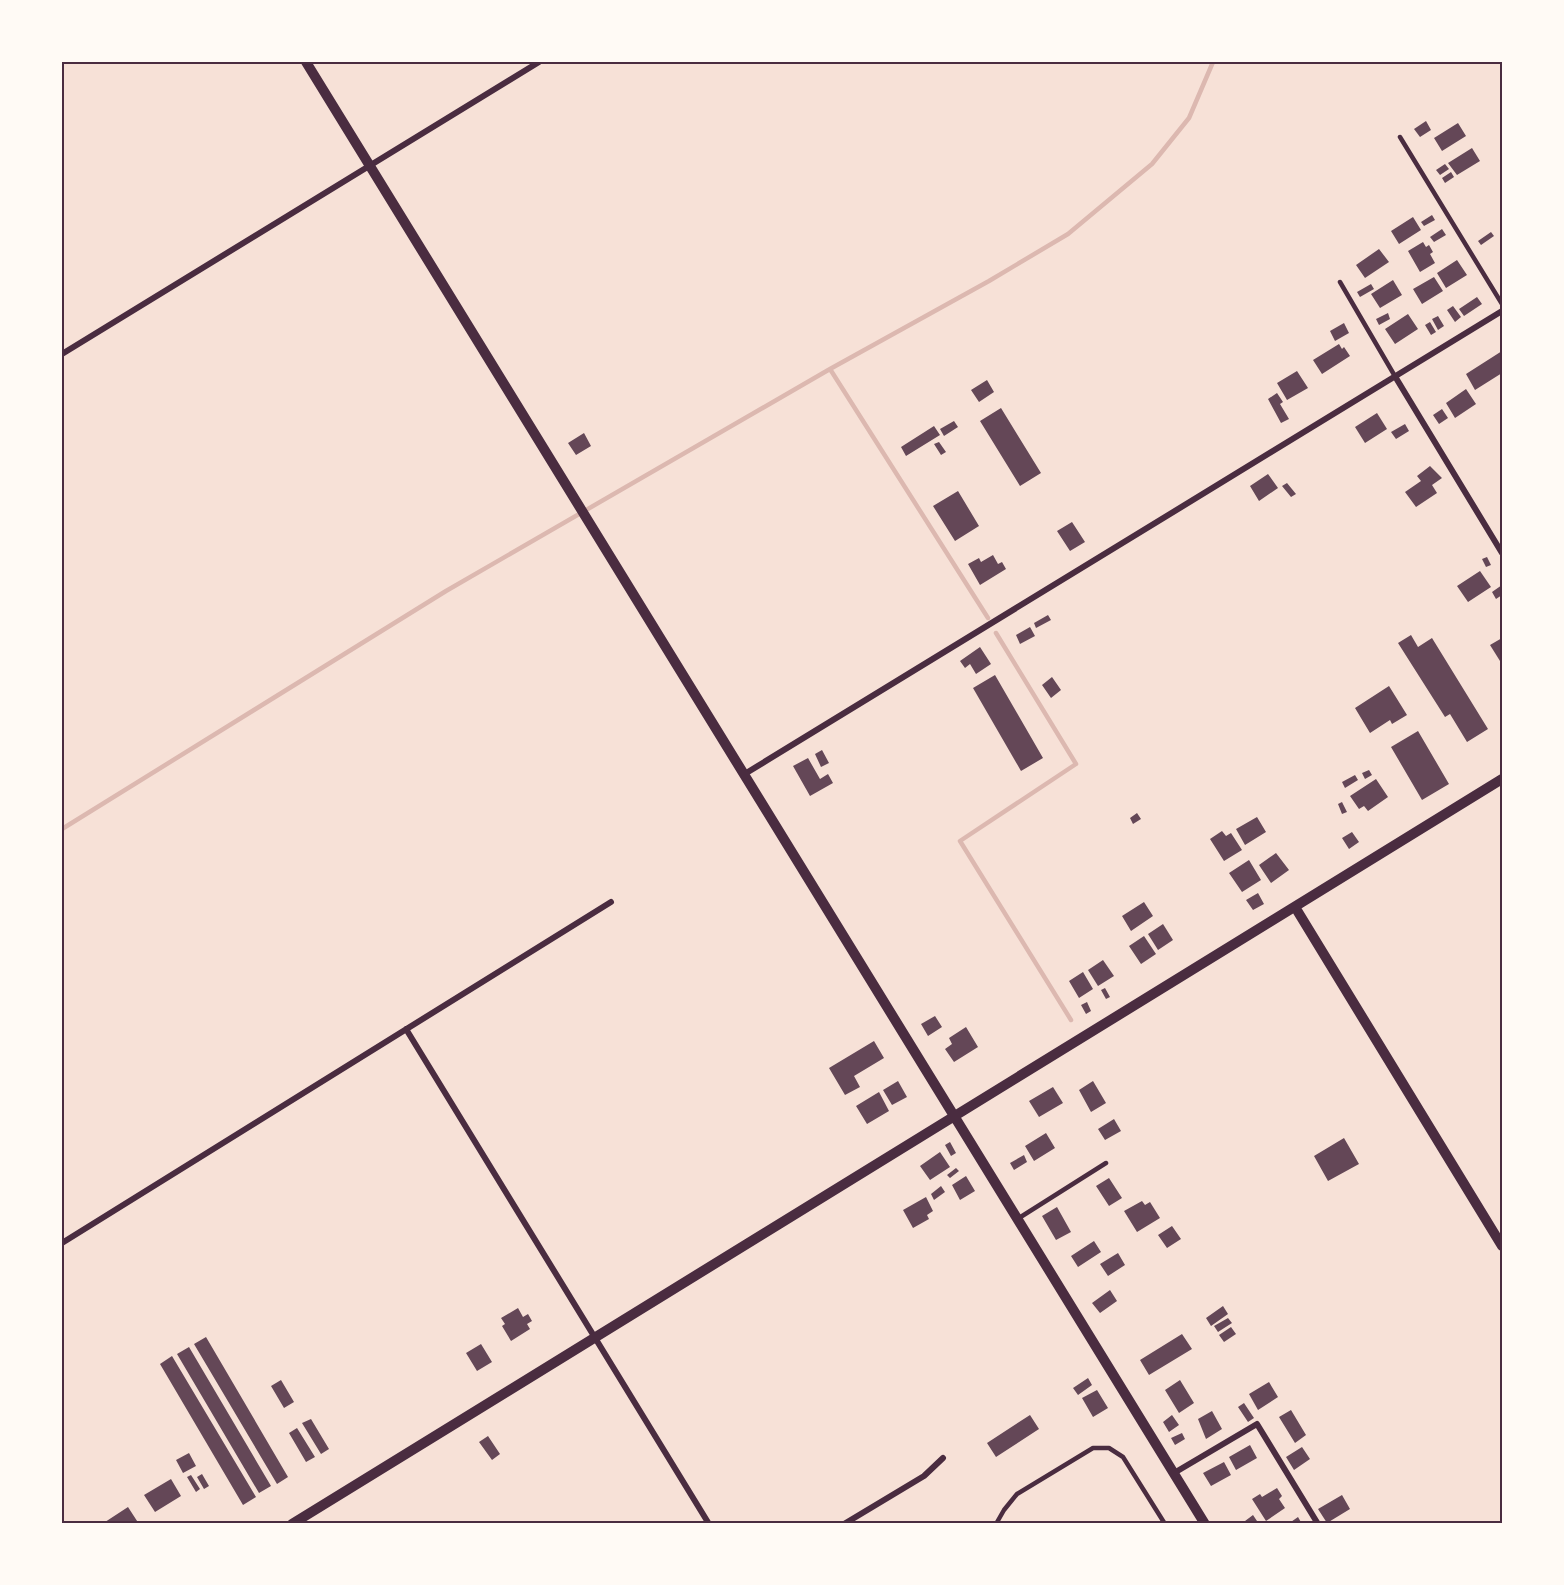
<svg xmlns="http://www.w3.org/2000/svg" width="1564" height="1585" font-family="Signika,sans-serif">
  <style>
    .lines { fill: none; stroke-linecap: round; stroke-linejoin: round }
    .stream { stroke: #dcb8b0; stroke-width: 4.5 }
    .building { fill: #644757 }
    .service { stroke: #4a2c40; stroke-width: 4.5 }
    .minor { stroke: #4a2c40; stroke-width: 6 }
    .tertiary { stroke: #4a2c40; stroke-width: 10 }
    .neatline { fill: none; stroke: #4a2c40; stroke-width: 2 }
  </style>
  <rect width="100%" height="100%" fill="#f7e1d7"/>
  <g class="lines">
    <!-- stream -->
    <path class="stream" d="M830,369L988,618
      M996,633L1076,764L960,841L1071,1020
      M62,829L446,591L830,369L989,281L1068,234L1152,164L1189,118L1213,62"/>
  </g>
  <!-- building -->
  <path class="building" d="M1426,121L1431,130L1420,137L1414,129Z
    M1458,123L1466,136L1442,151L1434,138Z
    M1472,148L1480,161L1457,175L1448,163Z
    M1445,164L1449,169L1440,175L1436,170Z
    M1451,172L1454,177L1445,183L1442,178Z
    M1432,215L1435,220L1424,226L1421,222Z
    M1413,217L1421,230L1399,244L1391,231Z
    M1442,229L1446,235L1434,242L1430,237Z
    M1491,232L1494,236L1481,245L1478,241Z
    M1423,242L1426,247L1429,245L1433,252L1430,254L1435,263L1420,272L1408,251Z
    M1379,249L1389,262L1365,278L1356,265Z
    M1457,260L1467,275L1446,288L1437,273Z
    M1434,277L1443,291L1422,304L1413,289Z
    M1393,280L1402,295L1380,308L1371,294Z
    M1371,284L1374,289L1360,297L1357,292Z
    M1477,297L1482,304L1464,316L1459,309Z
    M1453,306L1461,317L1455,322L1447,310Z
    M1388,313L1390,319L1379,325L1376,319Z
    M1408,314L1418,329L1395,344L1385,329Z
    M1438,316L1444,326L1438,330L1432,319Z
    M1430,322L1436,332L1431,335L1425,325Z
    M1344,323L1349,333L1335,341L1330,331Z
    M1339,344L1342,349L1344,347L1350,356L1322,374L1313,360Z
    M1502,351V373L1475,390L1466,374Z
    M1297,371L1308,388L1287,400L1277,383Z
    M987,380L994,392L979,402L971,390Z
    M1466,389L1476,404L1455,418L1446,403Z
    M1277,393L1283,402L1280,404L1289,419L1281,423L1268,399Z
    M1001,408L1041,473L1020,486L980,421Z
    M1442,409L1448,418L1439,424L1433,415Z
    M1377,413L1387,429L1365,443L1355,427Z
    M954,421L958,427L944,436L940,429Z
    M1405,424L1409,431L1396,439L1391,432Z
    M934,426L940,435L906,456L901,447Z
    M584,433L591,446L576,455L568,443Z
    M939,442L946,452L941,455L934,444Z
    M1430,466L1442,478L1432,485L1437,493L1416,507L1405,492L1421,481L1417,476Z
    M1268,474L1278,488L1259,501L1250,486Z
    M1287,483L1296,494L1291,497L1282,486Z
    M958,491L979,526L955,541L933,506Z
    M1072,522L1085,542L1070,551L1057,531Z
    M993,555L998,564L1002,562L1006,569L980,585L968,564L979,558L981,562Z
    M1487,557L1491,565L1486,567L1482,559Z
    M1480,571L1491,587L1468,602L1457,586Z
    M1502,585V595L1496,599L1492,592Z
    M1048,615L1051,620L1036,628L1034,623Z
    M1030,627L1035,636L1020,644L1016,635Z
    M1411,635L1418,647L1432,638L1488,729L1467,742L1450,714L1445,717L1398,643Z
    M1502,638V659L1500,661L1490,645Z
    M980,647L991,664L976,674L970,664L965,668L960,661Z
    M995,675L1043,758L1021,771L973,688Z
    M1052,677L1061,690L1051,698L1042,685Z
    M1389,686L1407,715L1392,724L1390,720L1370,733L1355,708Z
    M1418,731L1449,784L1422,800L1391,747Z
    M822,750L829,763L821,767L815,754Z
    M808,758L820,779L828,774L833,783L810,796L793,766Z
    M1369,770L1372,775L1365,779L1362,773Z
    M1355,775L1358,780L1345,788L1342,782Z
    M1376,779L1388,797L1368,811L1364,806L1359,809L1350,796Z
    M1342,802L1347,812L1342,814L1338,804Z
    M1137,813L1141,819L1133,824L1130,818Z
    M1257,817L1266,832L1245,845L1236,829Z
    M1222,831L1226,836L1231,833L1242,850L1224,861L1210,839Z
    M1352,832L1359,842L1349,849L1342,838Z
    M1276,853L1289,870L1271,883L1259,865Z
    M1249,860L1261,880L1242,892L1229,873Z
    M1258,893L1264,904L1253,910L1246,900Z
    M1144,902L1153,916L1131,931L1122,916Z
    M1163,924L1173,940L1158,950L1148,934Z
    M1144,936L1156,954L1141,964L1129,946Z
    M1103,960L1114,976L1098,986L1088,970Z
    M1083,972L1093,989L1079,998L1069,981Z
    M1105,988L1110,997L1106,999L1101,990Z
    M1087,1002L1091,1011L1086,1014L1081,1005Z
    M935,1016L942,1027L928,1036L921,1024Z
    M966,1027L978,1047L954,1062L945,1049L952,1044L949,1038Z
    M874,1041L884,1058L854,1076L860,1087L845,1095L829,1068Z
    M898,1081L907,1097L892,1105L883,1090Z
    M1093,1081L1106,1103L1091,1112L1079,1090Z
    M1053,1087L1063,1103L1039,1117L1029,1101Z
    M879,1092L889,1111L867,1124L856,1106Z
    M1114,1119L1121,1131L1105,1140L1098,1129Z
    M1046,1133L1055,1148L1034,1161L1025,1146Z
    M1344,1138L1359,1164L1328,1181L1314,1156Z
    M950,1142L956,1153L951,1156L945,1145Z
    M940,1152L950,1167L930,1180L920,1166Z
    M1024,1155L1027,1162L1014,1170L1010,1163Z
    M956,1168L959,1171L950,1178L947,1175Z
    M966,1176L975,1191L960,1200L952,1185Z
    M1109,1178L1122,1198L1109,1206L1096,1186Z
    M941,1186L945,1192L934,1200L931,1194Z
    M926,1197L933,1211L927,1215L929,1219L913,1228L903,1210Z
    M1142,1201L1145,1205L1150,1202L1160,1218L1137,1232L1124,1211Z
    M1057,1207L1071,1232L1056,1240L1042,1216Z
    M1172,1226L1181,1239L1167,1248L1158,1235Z
    M1094,1241L1101,1252L1078,1267L1071,1256Z
    M1118,1253L1125,1265L1108,1276L1100,1264Z
    M1110,1290L1117,1301L1100,1313L1092,1303Z
    M1223,1306L1228,1314L1211,1326L1206,1318Z
    M518,1308L523,1317L528,1314L532,1321L527,1324L530,1329L511,1341L502,1326L505,1324L501,1318Z
    M1228,1318L1232,1323L1218,1332L1214,1326Z
    M1231,1327L1236,1334L1224,1342L1219,1335Z
    M1182,1334L1192,1349L1149,1375L1140,1360Z
    M206,1337L288,1477L277,1484L194,1344Z
    M481,1344L492,1362L477,1371L466,1353Z
    M189,1347L271,1486L259,1493L177,1354Z
    M172,1356L256,1497L243,1505L160,1364Z
    M1088,1378L1092,1385L1078,1395L1073,1388Z
    M281,1380L294,1402L284,1408L271,1386Z
    M1180,1380L1194,1403L1179,1413L1165,1390Z
    M1269,1382L1278,1397L1258,1410L1249,1394Z
    M1097,1390L1108,1408L1093,1417L1082,1398Z
    M1244,1403L1254,1418L1248,1422L1238,1407Z
    M1291,1410L1306,1435L1295,1443L1279,1417Z
    M1212,1411L1222,1429L1206,1439L1198,1419Z
    M1030,1415L1039,1429L996,1457L987,1443Z
    M1172,1415L1179,1425L1169,1432L1163,1422Z
    M311,1419L329,1449L321,1454L302,1423Z
    M297,1428L315,1457L306,1462L289,1433Z
    M1182,1433L1185,1439L1175,1445L1171,1438Z
    M488,1436L500,1454L492,1460L479,1442Z
    M1250,1445L1257,1458L1236,1470L1229,1457Z
    M1302,1447L1310,1459L1294,1470L1286,1457Z
    M189,1453L196,1466L183,1473L176,1460Z
    M1224,1462L1231,1475L1211,1486L1203,1473Z
    M202,1474L209,1486L204,1489L197,1477Z
    M191,1475L200,1489L196,1492L187,1477Z
    M171,1479L181,1496L155,1512L144,1495Z
    M1277,1488L1282,1496L1279,1499L1285,1508L1266,1521L1252,1499L1260,1494L1262,1497Z
    M1342,1495L1350,1509L1327,1523L1318,1509Z
    M128,1507L139,1524H102Z
    M1253,1515L1259,1524H1241Z
    M1298,1517L1302,1524H1288Z"/>
  <g class="lines">
    <!-- service -->
    <path class="service" d="M1400,137L1502,304
      M1340,282L1396,378
      M1019,1218L1106,1163
      M996,1524L1004,1510L1017,1494L1093,1448H1109L1123,1457L1165,1524
      M1502,1524V1523"/>
    <!-- minor -->
    <path class="minor" d="M62,354L539,62
      M1396,378L1502,553
      M743,775L1502,311
      M406,1029L709,1524
      M62,1243L611,902
      M1174,1473L1257,1424L1318,1524
      M844,1524L924,1476L943,1458"/>
    <!-- tertiary -->
    <path class="tertiary" d="M306,62L1205,1524
      M1295,907L1502,1246
      M292,1524L1502,779"/>
  </g>
  <!-- border -->
  <rect width="1564" height="1585" fill="none" stroke="#fffaf5" stroke-width="126"/>
  <rect x="63" y="63" width="1438" height="1459" class="neatline"/>
</svg>
